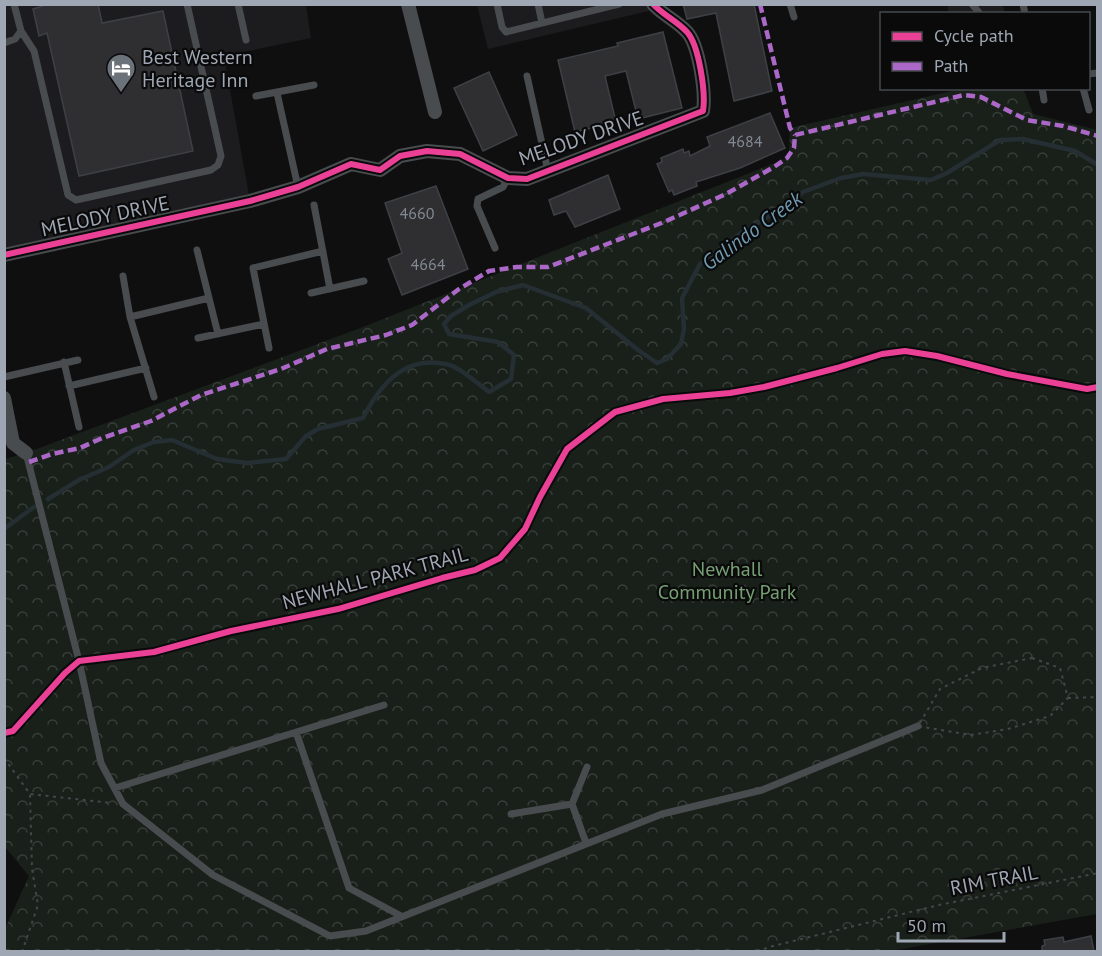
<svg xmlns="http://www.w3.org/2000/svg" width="1102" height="956" font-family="'PT Sans',sans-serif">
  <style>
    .built { fill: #1c1c1e }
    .forest { fill: url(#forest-crowns) }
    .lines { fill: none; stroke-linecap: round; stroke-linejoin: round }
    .stream { stroke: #242e33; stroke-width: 4.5 }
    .building { fill: #2f2f32; stroke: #3d4044; stroke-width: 1.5 }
    .path { stroke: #44464a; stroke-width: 2; stroke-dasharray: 3 4.5; stroke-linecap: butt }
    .lane { stroke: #484c4f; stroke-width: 7 }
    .street { stroke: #484c4f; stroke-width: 14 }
    .quiet { stroke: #ac68c9; stroke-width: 4.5; stroke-dasharray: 9 4.5; stroke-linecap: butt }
    .cycleway-casing { stroke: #0a0a0b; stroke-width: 10 }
    .cycleway { stroke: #ea4096; stroke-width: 6 }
    .labels { text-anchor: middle; stroke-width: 4.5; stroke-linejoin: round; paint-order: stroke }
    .number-label { font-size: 16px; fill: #828993 }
    .poi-label { font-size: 20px; fill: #9ea7b3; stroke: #0a0a0b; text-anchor: start }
    .street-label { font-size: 20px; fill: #9ea7b3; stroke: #0a0a0b }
    .park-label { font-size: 20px; fill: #76a073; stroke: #0a0a0b }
    .water-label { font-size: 21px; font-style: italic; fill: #719bb2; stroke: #0a0a0b }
  </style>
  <defs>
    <pattern id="forest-crowns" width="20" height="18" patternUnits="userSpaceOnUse" patternTransform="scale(1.5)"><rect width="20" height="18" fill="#19201a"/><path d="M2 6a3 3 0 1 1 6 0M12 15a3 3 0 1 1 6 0" fill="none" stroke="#373e39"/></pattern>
  </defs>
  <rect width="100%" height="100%" fill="#0f0f10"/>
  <!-- built -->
  <path class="built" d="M653,4L657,9L488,49L477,5Z
    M4,5H306L311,38L224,56L250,201L5,255Z
    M947,5H1003L1005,13H949Z"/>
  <!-- forest -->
  <path class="forest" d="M1023,88L1033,114L1097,130V914L885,952H5V929L29,876L5,847V459L26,453L363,327L787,158L789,157L790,128L961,89Z"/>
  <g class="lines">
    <!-- stream -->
    <path class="stream" d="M48,499L79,480L109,467L134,450L154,442L172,440L217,459L247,463L286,459L306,436L318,429L363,418C380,385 404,355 446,364C459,366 478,384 489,392L511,379L514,355L498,342L449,334L444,324L451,316L469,305L496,292L523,285L586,308L638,350L657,363L667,359L681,344L684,329L682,298L700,264L741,233L779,210L803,192L841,178L863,174L931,180L947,173L1000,140L1023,139L1075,151L1098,165
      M4,529L34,507"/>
  </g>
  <!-- building -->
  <path class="building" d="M49,4H98L102,23L163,11L193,151L79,176L47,33L39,36L33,9Z
    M683,4H754L772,91L734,101L716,13L687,19Z
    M663,32L682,108L638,119L626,71L605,76L616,122L575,132L558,60L618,46L617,43Z
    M489,72L517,135L483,151L454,88Z
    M770,113L785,148L740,168L696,182L697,186L674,195L672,190L669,192L657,164L662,162L661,158L683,149L684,153L689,151L690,156L710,146L707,137Z
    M608,175L620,209L575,227L566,211L554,215L549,200Z
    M436,186L468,269L402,295L388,259L402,253L385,203Z
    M1091,936L1094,951H1042V946L1045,945L1044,940L1063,937L1064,942Z"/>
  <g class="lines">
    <!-- path -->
    <path class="path" d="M1032,658L1060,668L1068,698L1050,716L1008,729L971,735L918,726L940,689L982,668Z
      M1068,698L1098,697
      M4,758L30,794L111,803
      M22,952L38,905L32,869L30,794
      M757,952L769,947L939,905L1098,873"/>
    <!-- lane -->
    <path class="lane" d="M14,4L21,31L34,51L68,195L76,200L211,170L218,165L221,156L187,4
      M238,4L246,40
      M497,4L502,27L506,32L619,4
      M538,4L542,23
      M790,4L794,17
      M972,4L980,14
      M1023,4L1025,14
      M4,43L15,39L21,31
      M1088,74L1098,73
      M527,76L548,171
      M1042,88L1044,100
      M1083,88L1089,110
      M277,93L298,187
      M256,96L314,85
      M314,205L330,289
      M495,248L477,206L478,199L503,187L508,178
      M197,250L218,334
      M123,276L130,317L154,397
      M311,293L364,281
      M130,317L209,298
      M198,338L264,324
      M269,348L253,268L323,251
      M64,362L79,427
      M4,377L78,360
      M69,386L146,368
      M26,453L79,661L101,763L123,804L213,875L330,936L366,931L662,814L762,790L918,726
      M296,732L349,888L401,916
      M4,733L13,731L65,673L79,661L154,652L231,631L338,609L442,578L475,570L500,558L525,529L540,497L567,449L615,412L663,399L730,393L764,387L837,368L882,354L905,351L937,356L1007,374L1087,389L1098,387
      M115,788L384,705
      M572,804L587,767
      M511,814L572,804L586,843"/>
    <!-- street -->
    <path class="street" d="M408,4L435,112
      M4,255L250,201L298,187L351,164L380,170L400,156L427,151L460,154L508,178L527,179L703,111C706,93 699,45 687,32C677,21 663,15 653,4
      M4,398L13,443L26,453"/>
    <!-- quiet -->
    <path class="quiet" d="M760,4L790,128L795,135
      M29,462L52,454L80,448L100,439L151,421L201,395L281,369L327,349L386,335L412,325L459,289L489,271L517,267H548L664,222L726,194L774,167L787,158L794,148L795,135L964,95L981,97L1027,120L1063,126L1098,136"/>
    <!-- cycleway casing -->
    <g class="cycleway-casing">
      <path id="cycleway" d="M4,255L250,201L298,187L351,164L380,170L400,156L427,151L460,154L508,178L527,179L703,111C706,93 699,45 687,32C677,21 663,15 653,4
        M4,733L13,731L65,673L79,661L154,652L231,631L338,609L442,578L475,570L500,558L525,529L540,497L567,449L615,412L663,399L730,393L764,387L837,368L882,354L905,351L937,356L1007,374L1087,389L1098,387"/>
    </g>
    <!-- cycleway -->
    <use href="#cycleway" class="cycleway"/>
  </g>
  <!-- icons -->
  <defs>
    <g id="hotel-pin" transform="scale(1.5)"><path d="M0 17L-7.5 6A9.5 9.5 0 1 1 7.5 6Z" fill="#6c727a" stroke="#0a0a0b"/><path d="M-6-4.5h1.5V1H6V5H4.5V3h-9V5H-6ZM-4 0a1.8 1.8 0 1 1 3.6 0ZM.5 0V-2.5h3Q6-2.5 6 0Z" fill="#fff"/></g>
  </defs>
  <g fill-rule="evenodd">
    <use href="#hotel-pin" x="121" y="68"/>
  </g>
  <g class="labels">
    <!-- number labels -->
    <g class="number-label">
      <text x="745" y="147">4684</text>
      <text x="417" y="219">4660</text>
      <text x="428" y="270">4664</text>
    </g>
    <!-- poi labels -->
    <g class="poi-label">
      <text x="142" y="64">Best Western<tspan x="142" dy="23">Heritage Inn</tspan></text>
    </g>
    <!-- street labels -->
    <g class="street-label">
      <text transform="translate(581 138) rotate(-19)" y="7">MELODY DRIVE</text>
      <text transform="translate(105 216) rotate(-12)" y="7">MELODY DRIVE</text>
      <text transform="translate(375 578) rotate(-15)" y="7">NEWHALL PARK TRAIL</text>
      <text transform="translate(994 880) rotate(-11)" y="7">RIM TRAIL</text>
    </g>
    <!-- park labels -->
    <g class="park-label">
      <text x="727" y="576">Newhall<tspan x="727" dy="23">Community Park</tspan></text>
    </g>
    <!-- water labels -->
    <g class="water-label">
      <text transform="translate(752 231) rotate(-36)" y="7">Galindo Creek</text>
    </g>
  </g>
  <!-- border -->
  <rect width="1102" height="956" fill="none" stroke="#9ea7b3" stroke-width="12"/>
  <!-- legend -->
  <rect x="880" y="12" width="210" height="78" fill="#0a0a0b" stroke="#45494e" stroke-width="1.5"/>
  <rect x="892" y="32" width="30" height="9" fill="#ea4096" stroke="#45494e" stroke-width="1.5"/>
  <text x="934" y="42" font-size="18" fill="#9ea7b3">Cycle path</text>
  <rect x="892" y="62" width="30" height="9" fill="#ac68c9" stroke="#45494e" stroke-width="1.5"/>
  <text x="934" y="72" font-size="18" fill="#9ea7b3">Path</text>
  <!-- scale -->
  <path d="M898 932v9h106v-9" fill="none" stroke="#9ea7b3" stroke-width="3"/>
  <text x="907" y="932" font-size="18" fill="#9ea7b3" stroke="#0a0a0b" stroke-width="4.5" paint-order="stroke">50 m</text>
</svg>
